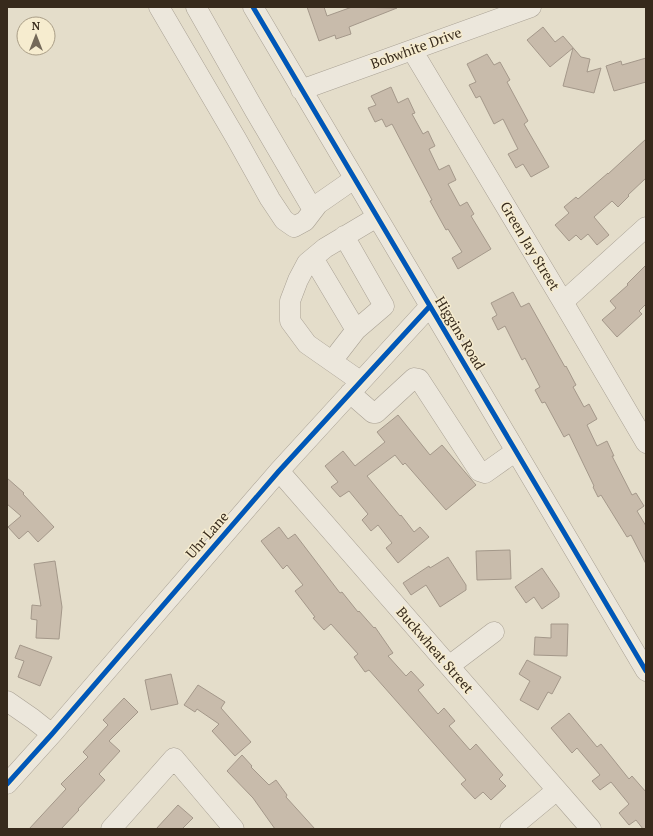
<svg xmlns="http://www.w3.org/2000/svg" width="653" height="836" font-family="'PT Serif',serif">
  <style>
    .building { fill: #c8bbab; stroke: #a4988a }
    .lines { fill: none; stroke-linecap: round; stroke-linejoin: round }
    .minor-casing { stroke: #a9a194; stroke-width: 21 }
    .minor { stroke: #ece7dc; stroke-width: 20 }
    .cycleway-casing { stroke: #f6eccf; stroke-width: 8 }
    .cycleway { stroke: #0057b8; stroke-width: 5 }
    .labels { text-anchor: middle; stroke-width: 3; stroke-linejoin: round; paint-order: stroke }
    .street-label { font-size: 14px; fill: #372a1c; stroke: #f6eccf }
  </style>
  <rect width="100%" height="100%" fill="#e4ddca"/>
  <!-- building -->
  <path class="building" d="M307,7H324L327,16L352,7L397,8L349,27L351,34L336,39L335,35L319,41Z
    M543,27L555,42L563,36L581,57L590,59L587,72L601,68L594,93L563,86L573,48L550,67L527,40Z
    M487,54L494,65L500,62L510,80L507,82L528,121L524,124L549,167L531,177L523,164L516,168L508,154L518,149L503,119L494,124L480,96L476,98L469,85L476,82L467,64Z
    M646,58V82L614,91L606,66L621,61L622,65Z
    M391,87L398,103L408,98L415,113L412,114L423,134L428,131L435,146L429,149L439,170L449,165L456,180L448,184L460,206L467,202L474,214L471,216L491,249L458,269L452,258L462,252L448,229L446,230L430,201L432,200L392,124L386,127L382,119L375,122L368,108L376,105L371,96Z
    M646,139V178L628,195L629,196L618,207L612,201L594,217L609,235L597,245L588,234L581,240L576,235L569,241L555,225L569,213L564,207L576,197L578,199L608,173V174Z
    M646,265V304L639,311L642,314L617,337L602,320L616,308L610,301L628,285L627,284Z
    M513,292L521,307L529,303L565,367L566,366L576,385L573,387L584,407L589,404L597,419L587,425L597,446L607,441L614,456H612L632,495L636,493L644,506L637,511L646,526V564L631,535L627,537L601,495L598,497L593,487L594,486L569,434L564,437L545,402L542,403L535,390L540,387L525,358L522,360L505,326L498,330L492,318L497,315L491,303Z
    M398,415L430,455L442,445L476,485L446,510L405,463L403,465L395,455L367,476L400,516L401,515L414,532L420,527L429,537L398,563L386,548L392,543L378,525L371,531L362,520L368,514L349,491L340,497L331,487L338,482L325,466L343,451L355,466L385,442L377,432Z
    M7,478L24,493L23,494L54,527L38,542L28,531L19,539L8,527L21,516L7,504Z
    M279,527L288,539L295,534L340,593L342,592L358,612L359,611L374,628L375,627L393,653L388,656L406,676L411,671L424,685L418,690L438,714L444,708L455,721L449,726L470,750L476,744L503,775L499,779L506,786L491,800L483,792L475,799L461,784L466,780L369,670L365,672L354,657L358,654L331,624L324,630L313,618L315,617L295,591L303,585L287,565L283,569L261,541Z
    M510,550L511,579L477,580L476,551Z
    M448,557L466,585V590L440,607L426,585L411,595L403,583L429,566L430,568Z
    M55,561L62,607L59,639L36,638L37,620L31,619L32,605L41,606L34,564Z
    M542,568L559,593V597L542,609L534,597L526,603L515,587Z
    M551,624H568L567,656L534,655L535,637L551,638Z
    M20,645L52,657L40,686L18,677L24,661L15,658Z
    M527,660L561,677L552,694L548,692L538,710L520,700L530,681L519,674Z
    M171,674L178,704L151,710L145,680Z
    M198,685L225,702L221,708L251,742L235,756L212,731L219,724L197,709L195,712L184,705Z
    M124,698L138,712L109,741L120,751L99,774L105,780L78,809L79,810L61,829H29L66,789L61,784L88,757L83,752L108,725L103,720Z
    M569,713L597,747L601,744L629,779L632,776L646,792V829H643L636,820L629,825L619,813L629,804L611,782L600,790L592,781L600,775L577,748L572,753L551,728Z
    M242,755L252,766L251,767L269,785L276,780L287,795L286,797L315,829H275L253,798L227,771Z
    M178,805L193,818L182,829H156Z"/>
  <g class="lines">
    <!-- minor casing -->
    <g class="minor-casing">
      <path id="minor" d="M159,7L237,140L270,199L284,220L294,227L305,221L318,204L354,179
        M196,7L255,111L313,210
        M253,7L646,671
        M412,50L563,302L646,443
        M301,90L531,7
        M313,258L356,330L384,306L344,236
        M563,302L646,227
        M332,361L356,330
        M360,381L307,344L290,321V301L298,280L307,263L325,248L377,217
        M350,393L373,413H376L414,378L419,379L479,471L485,473L516,451
        M279,471L591,829
        M449,666L494,632
        M7,701L33,719L52,734
        M7,784L52,734L279,471L430,306
        M111,829L174,758L234,829
        M510,829L557,790"/>
    </g>
    <!-- minor -->
    <use href="#minor" class="minor"/>
    <!-- cycleway casing -->
    <g class="cycleway-casing">
      <path id="cycleway" d="M253,7L646,671
        M7,784L52,734L279,471L430,306"/>
    </g>
    <!-- cycleway -->
    <use href="#cycleway" class="cycleway"/>
  </g>
  <g class="labels">
    <!-- street labels -->
    <g class="street-label">
      <text transform="translate(416 48) rotate(-20)" y="5">Bobwhite Drive</text>
      <text transform="translate(530 246) rotate(59)" y="5">Green Jay Street</text>
      <text transform="translate(460 333) rotate(59)" y="5">Higgins Road</text>
      <text transform="translate(207 535) rotate(-49)" y="5">Uhr Lane</text>
      <text transform="translate(435 650) rotate(49)" y="5">Buckwheat Street</text>
    </g>
  </g>
  <!-- border -->
  <rect width="653" height="836" fill="none" stroke="#372a1c" stroke-width="16"/>
  <!-- north arrow -->
  <g transform="translate(36 36)"><circle r="19" fill="#f6eccf" stroke="#aa9e87"/>
  <path d="M0-3L7 15L0 10L-7 15Z" fill="#746959"/>
  <text y="-6" font-size="11" font-weight="bold" text-anchor="middle" fill="#372a1c">N</text>
  </g>
</svg>
